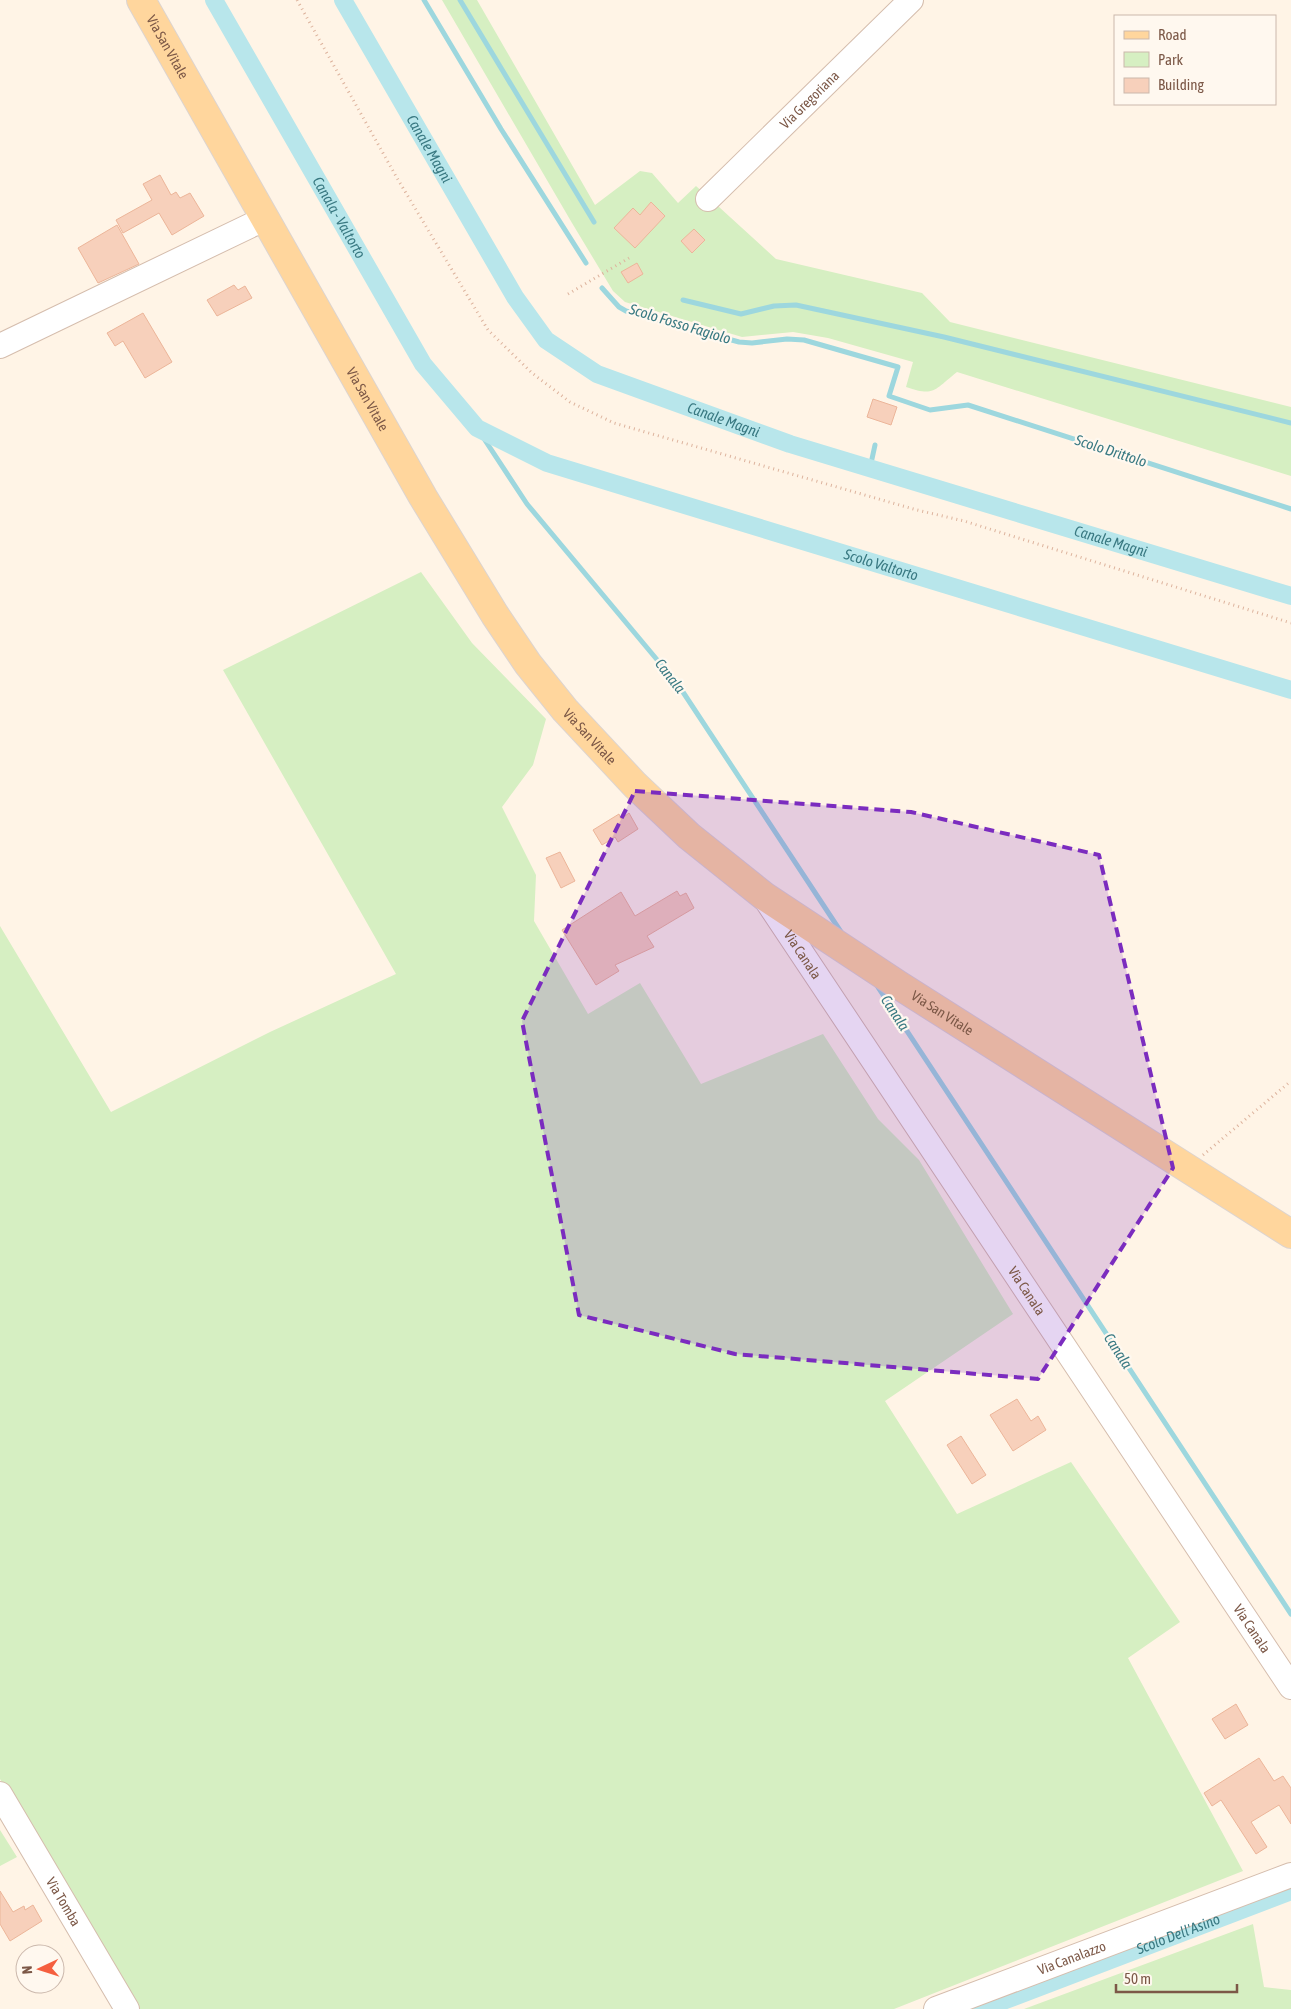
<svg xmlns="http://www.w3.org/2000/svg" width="1291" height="2009" font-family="'Asap Condensed',sans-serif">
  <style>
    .green { fill: #d6efc2 }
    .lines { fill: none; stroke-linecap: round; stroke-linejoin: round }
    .stream { stroke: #9dd7de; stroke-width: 5 }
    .canal { stroke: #b8e6eb; stroke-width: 18 }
    .building { fill: #f7d0bb; stroke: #ecb599 }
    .minor-casing { stroke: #d5bdad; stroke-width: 26 }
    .major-casing { stroke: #ddd4cf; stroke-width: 30 }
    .path { stroke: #ddb39d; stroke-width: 3; stroke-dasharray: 1 4; stroke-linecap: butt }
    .minor { stroke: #fff; stroke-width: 24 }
    .major { stroke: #ffd69d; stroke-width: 28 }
    .marked { fill: #7b2cbf; fill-opacity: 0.2; stroke: #7b2cbf; stroke-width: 4; stroke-dasharray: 10 6; stroke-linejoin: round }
    .labels { text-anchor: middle; stroke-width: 4.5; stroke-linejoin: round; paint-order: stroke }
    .street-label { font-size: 14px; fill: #7c5847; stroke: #fff8ef }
    .water-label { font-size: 15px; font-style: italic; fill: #397982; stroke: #fff8ef }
  </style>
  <rect width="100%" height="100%" fill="#fff4e6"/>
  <!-- green -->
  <path class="green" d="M442,0H477L595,205L640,171L652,173L678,203L696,186L776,259L922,293L950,322L1291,407V476L957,372C934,390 935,397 906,387L913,362L828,338L793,332L742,337L625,302L613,291L572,223Z
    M421,572L472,643L546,719L533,765L502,807L536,875L534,921L588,1014L640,983L701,1084L823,1034L878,1119L919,1160L1013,1314L885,1401L957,1514L1071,1462L1180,1622L1128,1658L1243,1871L894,2009H137L0,1779V926L111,1112L270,1032L396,974L223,670Z
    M0,1830L17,1857L0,1866Z
    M1253,1924L1264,1987L1291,1990V2009H1024Z"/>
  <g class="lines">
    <!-- stream -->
    <path class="stream" d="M424,0L501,129L586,263
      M460,0L594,222
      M602,288L619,307L626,311L739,342L752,343L787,339L804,340L898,367L889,396L930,410L968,405L1291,509
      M683,300L741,314L774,306L796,305L944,337L1291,423
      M477,428L527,504L679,686L843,935
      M870,468L875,445
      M876,984L1291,1614"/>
    <!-- canal -->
    <g class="canal">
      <path id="s1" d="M214,0L423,364L477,428L547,463L1291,690"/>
      <path id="s2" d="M343,0L515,297L546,340L597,374L790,444L1291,596"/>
      <path id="s3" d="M982,2009L1291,1891"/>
    </g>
  </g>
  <!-- building -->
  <path class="building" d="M160,175L171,195L176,192L180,198L190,193L204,216L172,235L159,213L123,233L116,220L152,200L143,184Z
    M651,202L665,216L635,248L614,228L633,208L640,215Z
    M117,225L139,264L98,283L78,248Z
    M694,229L705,240L692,253L681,241Z
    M637,263L643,274L628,283L621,272Z
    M234,285L238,290L245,286L252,298L217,316L207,300Z
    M143,313L172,362L145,378L123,341L115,346L107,333Z
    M873,399L897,407L891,425L867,417Z
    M629,813L638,829L618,842L615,837L602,845L593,830L619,814L621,819Z
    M560,852L575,881L561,888L546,858Z
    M677,891L680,896L686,893L694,908L647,936L654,947L615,965L619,971L596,985L562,930L621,892L635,916Z
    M1017,1399L1031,1421L1038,1416L1046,1430L1013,1451L990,1415Z
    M961,1436L986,1475L972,1484L947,1445Z
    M1236,1704L1248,1725L1225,1739L1212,1719Z
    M1259,1758L1274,1781L1283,1776L1291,1788V1824L1279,1805L1251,1822L1267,1847L1256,1854L1221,1800L1212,1806L1204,1793Z
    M0,1891L13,1912L24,1906L25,1910L33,1905L42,1921L10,1941L0,1924Z"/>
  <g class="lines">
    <!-- minor casing -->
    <g class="minor-casing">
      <g id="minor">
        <path id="s4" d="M708,199L911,0"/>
        <path d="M0,346L266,218"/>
        <path id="s5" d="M765,898L1291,1687"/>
        <path id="s6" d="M0,1794L127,2009"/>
        <path id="s7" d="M936,2009L1291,1875"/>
      </g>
    </g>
    <!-- major casing -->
    <g class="major-casing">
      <g id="major">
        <path id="s8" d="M141,0L423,497L495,615L528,664L565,710L635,785L689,836L764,896L897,984L1291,1234"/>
      </g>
    </g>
    <!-- path -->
    <path class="path" d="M297,0L397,178L488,330L532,373L570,402L614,423L917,510L964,521L1291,623
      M568,294L629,258
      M1203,1155L1291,1081"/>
    <!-- minor -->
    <use href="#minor" class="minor"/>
    <!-- major -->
    <use href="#major" class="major"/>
  </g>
  <!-- marked area -->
  <path class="marked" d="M635,791L911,812L1099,855L1173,1168L1038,1379L735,1354L579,1315L522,1021Z"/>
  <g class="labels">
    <!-- street labels -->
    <g class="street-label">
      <text dy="5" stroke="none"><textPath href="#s8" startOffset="54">Via San Vitale</textPath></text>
      <text dy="5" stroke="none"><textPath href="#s4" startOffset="142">Via Gregoriana</textPath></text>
      <text dy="5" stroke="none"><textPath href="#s8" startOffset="459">Via San Vitale</textPath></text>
      <text dy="5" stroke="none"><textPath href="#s8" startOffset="864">Via San Vitale</textPath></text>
      <text dy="5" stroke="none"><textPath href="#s5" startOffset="68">Via Canala</textPath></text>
      <text dy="5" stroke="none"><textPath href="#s8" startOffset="1314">Via San Vitale</textPath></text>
      <text dy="5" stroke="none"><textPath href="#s5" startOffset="472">Via Canala</textPath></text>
      <text dy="5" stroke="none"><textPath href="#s5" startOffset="878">Via Canala</textPath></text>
      <text dy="5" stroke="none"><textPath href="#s6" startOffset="125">Via Tomba</textPath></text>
      <text dy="5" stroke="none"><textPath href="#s7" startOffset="145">Via Canalazzo</textPath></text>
    </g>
    <!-- water labels -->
    <g class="water-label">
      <text dy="5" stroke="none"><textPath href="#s2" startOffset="172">Canale Magni</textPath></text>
      <text dy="5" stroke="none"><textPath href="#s1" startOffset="251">Canala - Valtorto</textPath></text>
      <text transform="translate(680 324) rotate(17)" y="5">Scolo Fosso Fagiolo</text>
      <text dy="5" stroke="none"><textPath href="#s2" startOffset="592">Canale Magni</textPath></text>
      <text transform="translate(1111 451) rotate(18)" y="5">Scolo Drittolo</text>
      <text dy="5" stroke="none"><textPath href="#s2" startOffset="998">Canale Magni</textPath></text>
      <text dy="5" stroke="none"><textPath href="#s1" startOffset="931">Scolo Valtorto</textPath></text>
      <text transform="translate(670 676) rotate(52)" y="5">Canala</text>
      <text transform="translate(895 1013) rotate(57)" y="5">Canala</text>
      <text transform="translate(1118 1351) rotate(57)" y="5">Canala</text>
      <text dy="5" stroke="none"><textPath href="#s3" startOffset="210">Scolo Dell'Asino</textPath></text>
    </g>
  </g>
  <!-- legend -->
  <rect x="1114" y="15" width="162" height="90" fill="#fff8ef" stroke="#cbb8ac"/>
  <rect x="1124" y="31" width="25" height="8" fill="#ffd69d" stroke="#cbb8ac"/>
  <text x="1158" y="40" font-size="15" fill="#7c5847">Road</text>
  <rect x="1124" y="52" width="25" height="15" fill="#d6efc2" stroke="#cbb8ac"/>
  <text x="1158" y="65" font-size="15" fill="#7c5847">Park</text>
  <rect x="1124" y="78" width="25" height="15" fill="#f7d0bb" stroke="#cbb8ac"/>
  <text x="1158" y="90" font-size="15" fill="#7c5847">Building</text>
  <!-- north arrow -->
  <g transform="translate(40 1969) rotate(266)"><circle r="24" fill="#fff8ef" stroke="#cbb8ac"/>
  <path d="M0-4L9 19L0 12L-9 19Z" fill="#f55f3f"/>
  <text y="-8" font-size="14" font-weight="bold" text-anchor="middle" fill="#7c5847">N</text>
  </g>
  <!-- scale -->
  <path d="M1116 1984v8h121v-8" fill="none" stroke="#7c5847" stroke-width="2.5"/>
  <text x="1124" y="1984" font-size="15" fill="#7c5847" stroke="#fff8ef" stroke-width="4" paint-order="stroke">50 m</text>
</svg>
